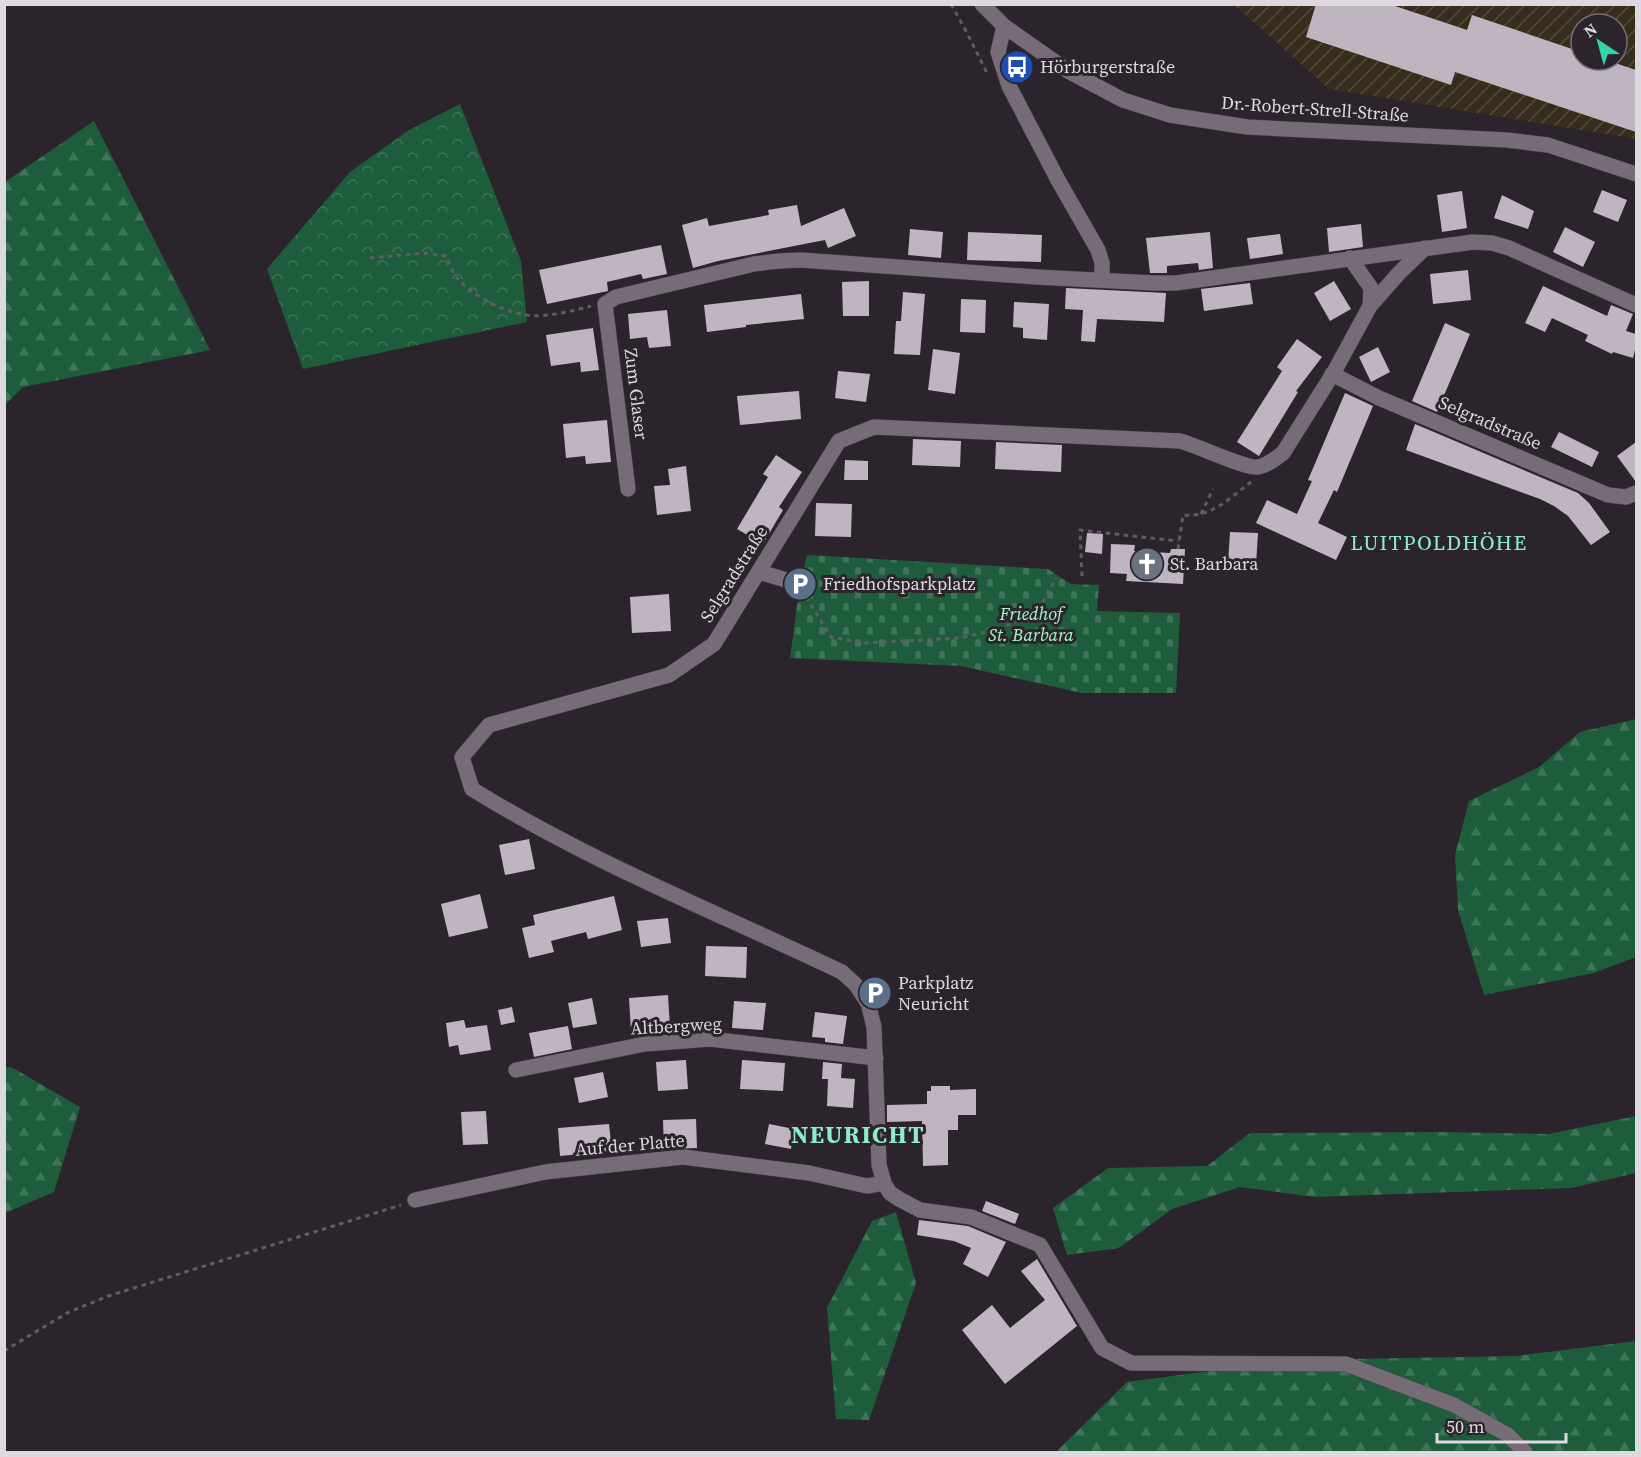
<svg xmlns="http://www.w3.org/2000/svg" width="1641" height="1457" font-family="'Source Serif 4',serif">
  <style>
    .industrial { fill: url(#industrial-furrows); fill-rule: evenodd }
    .forest { fill: url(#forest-firs) }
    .cemetery { fill: url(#cemetery-stones) }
    .park { fill: url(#park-crowns) }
    .building { fill: #bfb5c1 }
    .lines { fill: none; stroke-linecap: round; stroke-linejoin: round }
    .minor-casing { stroke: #49424a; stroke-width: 16 }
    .path { stroke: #625b63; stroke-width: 3; stroke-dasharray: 4.5 4.5; stroke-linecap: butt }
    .minor { stroke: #756c77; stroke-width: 15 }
    .labels { text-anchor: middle; stroke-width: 6; stroke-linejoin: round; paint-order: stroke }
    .poi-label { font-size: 18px; fill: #ded9df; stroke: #2c242d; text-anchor: start }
    .street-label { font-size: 18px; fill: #ded9df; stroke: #2c242d }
    .park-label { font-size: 18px; font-style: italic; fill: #a4fac5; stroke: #2c242d }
    .quarter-label { font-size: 21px; letter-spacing: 1.5px; fill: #8febc9; stroke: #2c242d }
    .district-label { font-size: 24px; font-weight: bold; letter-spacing: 1.5px; fill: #8febc9; stroke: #2c242d }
  </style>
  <defs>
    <pattern id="industrial-furrows" width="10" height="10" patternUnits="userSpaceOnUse" patternTransform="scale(1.5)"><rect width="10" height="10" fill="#362d1d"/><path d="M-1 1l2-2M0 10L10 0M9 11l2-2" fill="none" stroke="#534b3d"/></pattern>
    <pattern id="forest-firs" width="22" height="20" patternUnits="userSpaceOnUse" patternTransform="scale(1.5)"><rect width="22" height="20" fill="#1e5d3b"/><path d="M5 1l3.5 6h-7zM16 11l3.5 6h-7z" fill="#3e7457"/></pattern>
    <pattern id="cemetery-stones" width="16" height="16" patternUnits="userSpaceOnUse" patternTransform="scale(1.5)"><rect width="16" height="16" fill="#1e5d3b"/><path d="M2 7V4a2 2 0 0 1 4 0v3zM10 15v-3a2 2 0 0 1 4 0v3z" fill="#3e7457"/></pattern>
    <pattern id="park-crowns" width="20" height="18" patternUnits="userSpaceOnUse" patternTransform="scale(1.5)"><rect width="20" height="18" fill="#1e5d3b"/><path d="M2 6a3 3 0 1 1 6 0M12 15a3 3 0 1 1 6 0" fill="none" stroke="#3e7457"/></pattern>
  </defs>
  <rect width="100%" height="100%" fill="#2c242d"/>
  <!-- industrial -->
  <path class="industrial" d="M1234,5H1636V139L1329,89ZM1581,24H1617V60H1581Z"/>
  <!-- forest -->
  <path class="forest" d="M94,121L210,350L23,387L5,405V182Z
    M1636,719V957L1594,973L1484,995L1458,910L1455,855L1469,801L1539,767L1580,732Z
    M5,1067L13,1068L80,1107L54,1192L5,1213Z
    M1636,1116V1173L1571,1188L1314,1197L1240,1187L1172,1209L1119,1248L1067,1255L1053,1208L1108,1168L1207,1166L1250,1133L1440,1132L1549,1134Z
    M896,1212L916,1283L869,1420L836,1419L827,1308L872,1221Z
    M1636,1341V1452H1056L1127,1382L1293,1360L1516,1356Z"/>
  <!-- cemetery -->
  <path class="cemetery" d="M807,555L1048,569L1071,584L1099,585L1097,611L1180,613L1176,693H1082L961,666L790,658L800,584Z"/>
  <!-- park -->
  <path class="park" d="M460,104L521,261L527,322L303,369L267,269L350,172L409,130Z"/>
  <!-- building -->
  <path class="building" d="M1316,4H1389L1467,30L1472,15L1581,52V60H1606L1636,70V132L1455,72L1451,85L1306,37Z
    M1602,190L1627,200L1618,222L1593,212Z
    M1462,191L1467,228L1442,232L1437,195Z
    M1502,195L1534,211L1528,229L1494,218Z
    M797,205L801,226L844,208L856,236L828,248L825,240L718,261L693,268L682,225L707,218L709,226L769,215L768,210Z
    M1361,224L1363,247L1329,252L1327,228Z
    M1565,227L1595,242L1583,267L1553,252Z
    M910,229L943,232L941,258L908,255Z
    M968,232L1042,235L1041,262L967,260Z
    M1210,232L1213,268L1199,270L1198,263L1167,266V273H1150L1146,238Z
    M1280,234L1283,254L1250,259L1247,238Z
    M661,245L667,274L643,279L641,274L607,282L608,291L547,304L539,270Z
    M1468,270L1471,300L1433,304L1430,274Z
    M869,281V316H843L842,282Z
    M1334,281L1351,309L1330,321L1314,293Z
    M1250,283L1253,304L1204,311L1201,289Z
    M1543,286L1607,316L1611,305L1633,314L1626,331L1636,334V346L1633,358L1613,352L1612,354L1585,341L1588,335L1552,318L1545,332L1525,323Z
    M1066,288L1166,293L1164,322L1097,319L1095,342L1081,341L1083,310L1065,309Z
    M903,292L925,294L920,355L894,354L896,321H901Z
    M801,294L804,319L746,325V327L707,332L704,305Z
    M961,299L986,300L985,333L960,332Z
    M1014,302L1049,304L1047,340L1023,338V328L1013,327Z
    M667,310L671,346L649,348L647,337L630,339L628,314Z
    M1445,323L1470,334L1437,412L1412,401Z
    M593,328L599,370L581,372L580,362L551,366L546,335Z
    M1297,339L1322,357L1296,391L1298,392L1259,456L1237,442L1282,371L1277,367Z
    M1378,347L1390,372L1371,382L1359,357Z
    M933,349L960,353L955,394L928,390Z
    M838,371L870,374L866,402L835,398Z
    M799,391L801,419L740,425L737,396Z
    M1345,393L1373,406L1337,492L1334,490L1318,523L1347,537L1336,560L1256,523L1267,500L1297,514L1312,481L1308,480Z
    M607,420L611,462L586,464L585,456L566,458L563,424Z
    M1415,424L1578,493L1589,503L1610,532L1591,545L1568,516L1554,506L1540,499L1406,450Z
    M1559,432L1599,452L1592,467L1551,447Z
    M913,439L961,441L960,467L912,465Z
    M996,442L1062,445L1061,472L995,469Z
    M1636,442V482L1617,456Z
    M776,455L802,472L779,507L783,510L763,544L737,529L768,477L763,474Z
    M845,460L868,461V480H844Z
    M686,466L691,511L657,515L654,486L670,485L668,469Z
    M816,503L852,504L851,537L815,536Z
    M1230,532L1258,533L1256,565L1228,563Z
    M1087,533L1103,534L1102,554L1085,552Z
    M1111,544L1135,545L1134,551L1170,553L1171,549H1185L1183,584L1126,581L1127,574L1110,573Z
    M669,594L671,631L632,633L630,597Z
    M529,839L535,869L505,875L499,845Z
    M480,894L488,928L449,937L441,904Z
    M614,896L622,930L588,939L586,932L551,941L554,952L529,958L522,928L535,925L533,915Z
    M668,918L671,943L641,947L637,921Z
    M706,946L747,947L746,978L705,976Z
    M668,995L670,1028L631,1031L629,998Z
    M592,998L597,1024L573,1028L568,1003Z
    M734,1001L766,1003L763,1030L732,1028Z
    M512,1007L515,1022L501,1025L498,1010Z
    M815,1012L847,1016L843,1044L825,1042V1038L812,1037Z
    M464,1020L466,1028L487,1025L491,1050L460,1055L458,1045L449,1047L446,1023Z
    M568,1026L572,1049L534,1057L529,1033Z
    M686,1060L688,1089L658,1091L656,1062Z
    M742,1060L785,1063L783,1091L740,1089Z
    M823,1062L842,1064L841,1078L855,1079L853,1108L827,1106L828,1079H822Z
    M603,1072L608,1097L579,1103L574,1078Z
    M931,1086H950V1090L976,1089V1115H958V1130H948V1165L923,1166L922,1121L887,1122V1105L927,1104V1091H931Z
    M486,1111L488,1144L463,1145L461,1112Z
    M696,1119L697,1148L664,1149L663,1120Z
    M609,1124L612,1151L560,1156L558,1128Z
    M769,1124L794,1129L791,1149L765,1144Z
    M986,1201L1019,1214L1015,1224L982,1211Z
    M919,1220L968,1226L1006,1242L988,1277L963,1264L971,1248L954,1241L917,1235Z
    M1037,1259L1077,1326L1005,1384L962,1330L992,1305L1010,1328L1045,1300L1021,1271Z"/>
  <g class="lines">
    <!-- minor casing -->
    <g class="minor-casing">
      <path id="minor" d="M982,4L1004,26L1068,71L1123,100L1170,115L1247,127L1507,140L1548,145L1636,174
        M1004,26L998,52L1009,86L1058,180L1098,250L1102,263V280
        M1425,248L1399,273L1370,306L1334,372L1283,453C1275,459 1268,465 1258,467C1246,469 1196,445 1180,441L874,427L839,441L714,644L669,675L489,725L462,757L472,789C588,861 718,913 842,972L856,985L868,1003L874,1027L879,1165L884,1183L890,1193L899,1199L920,1210L971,1217L1040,1245L1102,1348L1131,1363L1346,1364L1454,1405L1508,1435L1525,1452
        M1350,258L1371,288L1370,306
        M1332,374L1379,398L1608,495L1626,497L1636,493
        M628,489L605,304L616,297L754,264L779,261L801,260L1036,277L1154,283H1176L1473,242L1492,243L1509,248L1636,305
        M759,572L800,584
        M516,1070L645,1044L710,1039L876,1058
        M415,1200L545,1172L683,1157L809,1173L867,1186L884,1183"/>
    </g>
    <!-- path -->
    <path class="path" d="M951,4L966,31L987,73
      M370,258L426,253L446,256C449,262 452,271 456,277C473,296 501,311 526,315C547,318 571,311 591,306
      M1201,514L1213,489
      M1178,549L1183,515C1211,518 1230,498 1251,482
      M1082,576L1080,530L1178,541
      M806,597L831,637L864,643L960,638L995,630L1036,614L1056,578
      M4,1351L67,1313L108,1296L401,1205"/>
    <!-- minor -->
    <use href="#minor" class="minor"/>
  </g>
  <!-- icons -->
  <defs>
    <g id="bus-disc" transform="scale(1.725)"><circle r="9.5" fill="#1a4fb4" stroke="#2c242d"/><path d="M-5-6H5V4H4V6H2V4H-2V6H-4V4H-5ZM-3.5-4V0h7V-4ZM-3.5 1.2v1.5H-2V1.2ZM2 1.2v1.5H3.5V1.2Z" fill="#fff"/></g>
    <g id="church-disc" transform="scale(1.725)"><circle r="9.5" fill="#6b7280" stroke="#2c242d"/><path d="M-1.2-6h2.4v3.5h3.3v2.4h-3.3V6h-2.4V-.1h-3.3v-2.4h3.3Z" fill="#fff"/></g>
    <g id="parking-disc" transform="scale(1.725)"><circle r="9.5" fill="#5c6f8a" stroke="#2c242d"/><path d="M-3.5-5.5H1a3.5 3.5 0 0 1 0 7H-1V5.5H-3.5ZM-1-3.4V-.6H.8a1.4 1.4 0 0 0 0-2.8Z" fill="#fff"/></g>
  </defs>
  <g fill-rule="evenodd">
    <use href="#bus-disc" x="1017" y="67"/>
    <use href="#church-disc" x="1147" y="564"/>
    <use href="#parking-disc" x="800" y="584"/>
    <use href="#parking-disc" x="875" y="993"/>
  </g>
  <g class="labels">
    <!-- poi labels -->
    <g class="poi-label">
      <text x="1040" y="73">Hörburgerstraße</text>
      <text x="1170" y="570">St. Barbara</text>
      <text x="823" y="590">Friedhofsparkplatz</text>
      <text x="898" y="989">Parkplatz<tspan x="898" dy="21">Neuricht</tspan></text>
    </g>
    <!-- street labels -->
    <g class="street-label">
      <text transform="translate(1315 109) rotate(4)" y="6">Dr.-Robert-Strell-Straße</text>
      <text transform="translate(636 394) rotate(83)" y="6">Zum Glaser</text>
      <text transform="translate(1490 423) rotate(23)" y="6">Selgradstraße</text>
      <text transform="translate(734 574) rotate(-58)" y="6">Selgradstraße</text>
      <text transform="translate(676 1026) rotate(-3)" y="6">Altbergweg</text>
      <text transform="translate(630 1145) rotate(-5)" y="6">Auf der Platte</text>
    </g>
    <!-- park labels -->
    <g class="park-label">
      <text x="1031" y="620">Friedhof<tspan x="1031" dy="21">St. Barbara</tspan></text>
    </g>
    <!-- quarter labels -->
    <g class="quarter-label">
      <text x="1439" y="550">LUITPOLDHÖHE</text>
    </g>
    <!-- district labels -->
    <g class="district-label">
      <text x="858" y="1143">NEURICHT</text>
    </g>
  </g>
  <!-- border -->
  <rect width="1641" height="1457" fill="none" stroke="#ded9df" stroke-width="12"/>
  <!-- north arrow -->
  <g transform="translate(1599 42) rotate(324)"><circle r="28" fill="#2c242d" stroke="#736c74" stroke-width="1.5"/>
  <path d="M0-4.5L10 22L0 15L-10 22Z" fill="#35d4a7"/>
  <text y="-9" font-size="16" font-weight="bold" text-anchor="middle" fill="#ded9df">N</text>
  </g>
  <!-- scale -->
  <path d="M1437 1433v9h129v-9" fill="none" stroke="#ded9df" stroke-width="3"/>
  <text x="1446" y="1433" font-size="18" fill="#ded9df" stroke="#2c242d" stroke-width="4.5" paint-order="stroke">50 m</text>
</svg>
